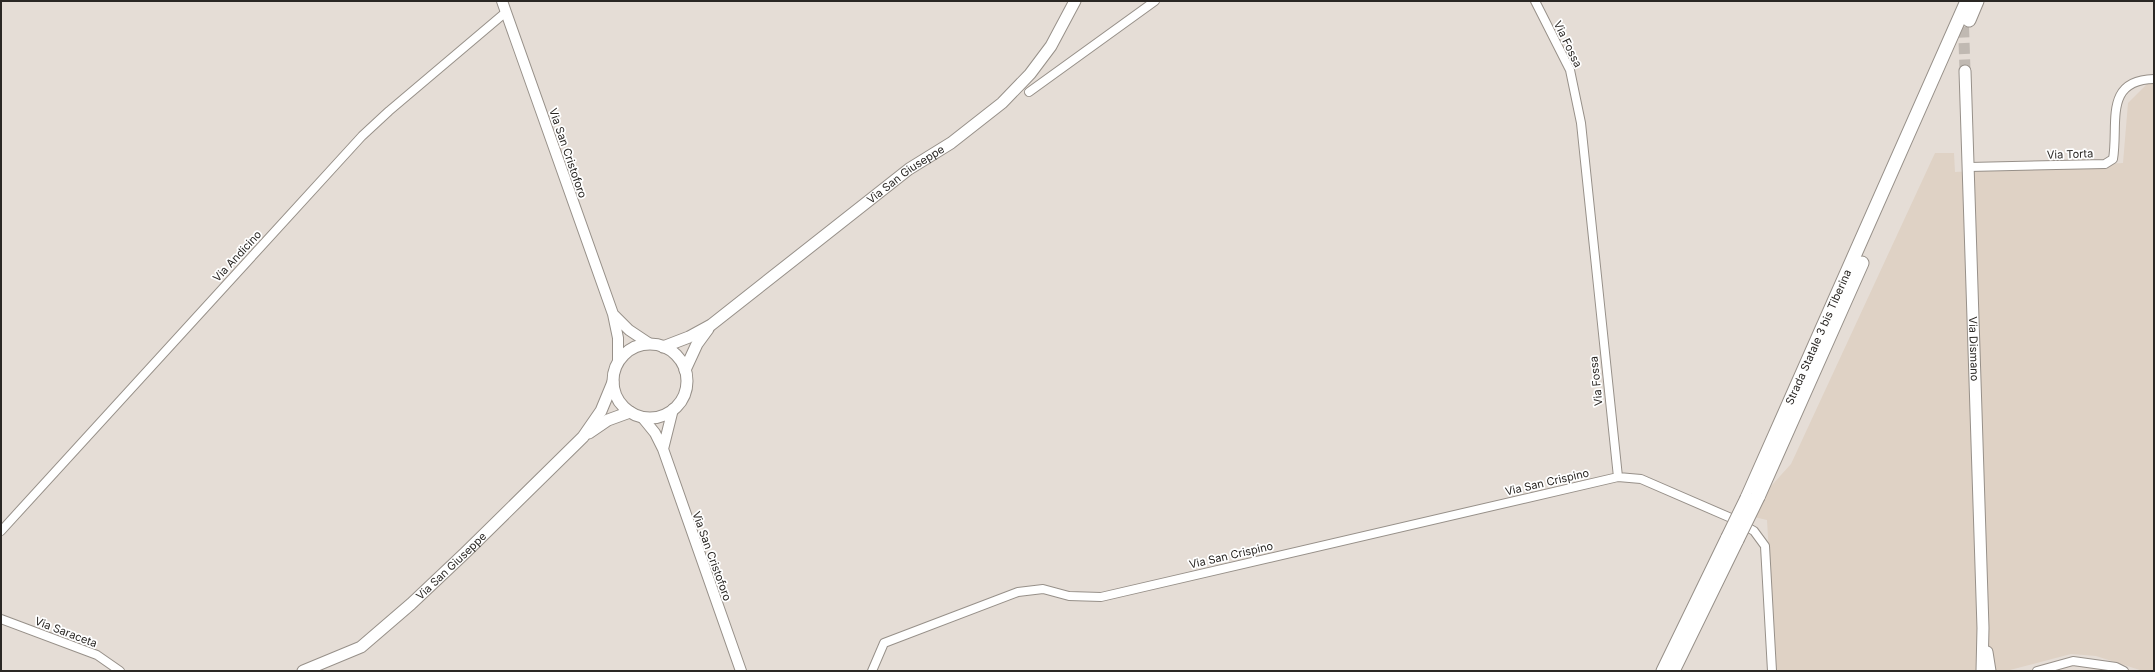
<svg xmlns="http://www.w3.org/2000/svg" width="2155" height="672" font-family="Inter,sans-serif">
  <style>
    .built { fill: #dfd2c5 }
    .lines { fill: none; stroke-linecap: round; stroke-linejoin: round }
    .secondary-tunnel { stroke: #c0b9b2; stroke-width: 11; stroke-dasharray: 11 5.5; stroke-linecap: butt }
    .minor-casing { stroke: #979089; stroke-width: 10 }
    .tertiary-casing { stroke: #979089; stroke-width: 12 }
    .secondary-casing { stroke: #979089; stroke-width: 13 }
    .trunk-casing { stroke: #979089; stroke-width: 15 }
    .minor { stroke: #fff; stroke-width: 8 }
    .tertiary { stroke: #fff; stroke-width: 10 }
    .secondary { stroke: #fff; stroke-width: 11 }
    .trunk { stroke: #fff; stroke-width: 13 }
    .trunk-bridge-casing { stroke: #979089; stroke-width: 15; stroke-linecap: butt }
    .trunk-bridge { stroke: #fff; stroke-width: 13 }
    .labels { text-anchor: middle; stroke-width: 3.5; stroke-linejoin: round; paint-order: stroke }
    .street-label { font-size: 11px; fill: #2a2724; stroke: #fff }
  </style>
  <rect width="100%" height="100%" fill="#e5ddd6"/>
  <!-- built -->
  <path class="built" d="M2148,83H2154V671H2143L2096,656L2071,654L2006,671H1776L1767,520L1754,517L1762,496L1791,464L1935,153H1954L1955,172L2123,163L2128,103Z"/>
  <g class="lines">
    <!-- secondary-tunnel -->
    <path class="secondary-tunnel" d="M1963,10L1965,71"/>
    <!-- minor casing -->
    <g class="minor-casing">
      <path id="minor" d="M1535,1L1570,70L1581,123L1618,477L1641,479L1731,518L1754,531L1765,546L1772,671
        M1029,92L1155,1
        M1969,167L2105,164L2113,159C2119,124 2103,80 2154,79
        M1,531L362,136L389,111L506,12
        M1,619L97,655L120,671
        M872,671L884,643L1018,592L1043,589L1069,596L1101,597L1618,477
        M2037,671L2073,661L2116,667L2124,671"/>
    </g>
    <!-- tertiary casing -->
    <g class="tertiary-casing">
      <path id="tertiary" d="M502,1L613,314L618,338V362
        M613,314L629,330L650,344
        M642,417L655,433L663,449L741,671
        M663,449L673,409"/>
    </g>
    <!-- secondary casing -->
    <g class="secondary-casing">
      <g id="secondary">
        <path id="s1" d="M1965,71L1983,628L1982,671"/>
        <circle cx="650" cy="381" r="37"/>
        <path id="s2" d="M663,347L689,337L711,325L909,169L951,143L1002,103L1030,74L1051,46L1075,1"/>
        <path d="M685,370L697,344L708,329"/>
        <path d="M589,433L608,420L630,412"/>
        <path d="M1987,652L1990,671"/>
        <path id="s3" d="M303,671L361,647L411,604L465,553L583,437L601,411L613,382"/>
      </g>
    </g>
    <!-- trunk casing -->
    <g class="trunk-casing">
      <g id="trunk">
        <path d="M1969,20L1977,1"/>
        <path d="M1758,497L1862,263"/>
        <path id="s4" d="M1747,498L1967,1"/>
        <path d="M1663,671L1728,537"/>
        <path d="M1673,671L1737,540"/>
      </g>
    </g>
    <!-- minor -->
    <use href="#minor" class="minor"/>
    <!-- tertiary -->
    <use href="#tertiary" class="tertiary"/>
    <!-- secondary -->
    <use href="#secondary" class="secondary"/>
    <!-- trunk -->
    <use href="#trunk" class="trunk"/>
    <!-- trunk-bridge casing -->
    <g class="trunk-bridge-casing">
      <path id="trunk-bridge" d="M1728,537L1747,498
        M1737,540L1758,497"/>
    </g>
    <!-- trunk-bridge -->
    <use href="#trunk-bridge" class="trunk-bridge"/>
  </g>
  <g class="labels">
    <!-- street labels -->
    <g class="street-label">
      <text transform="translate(1568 44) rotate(64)" y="4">Via Fossa</text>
      <text transform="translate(568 153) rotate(71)" y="4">Via San Cristoforo</text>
      <text transform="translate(2070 154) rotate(-2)" y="4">Via Torta</text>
      <text dy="4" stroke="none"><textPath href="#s2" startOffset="299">Via San Giuseppe</textPath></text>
      <text transform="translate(237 256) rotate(-47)" y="4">Via Andicino</text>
      <text dy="4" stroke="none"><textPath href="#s4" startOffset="176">Strada Statale 3 bis Tiberina</textPath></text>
      <text dy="4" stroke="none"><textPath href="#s1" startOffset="278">Via Dismano</textPath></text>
      <text transform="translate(1596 381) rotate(-96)" y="4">Via Fossa</text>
      <text transform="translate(1547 482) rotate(-13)" y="4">Via San Crispino</text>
      <text transform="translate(1231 555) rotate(-13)" y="4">Via San Crispino</text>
      <text transform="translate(712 556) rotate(70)" y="4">Via San Cristoforo</text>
      <text dy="4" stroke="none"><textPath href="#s3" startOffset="184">Via San Giuseppe</textPath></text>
      <text transform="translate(66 632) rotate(21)" y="4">Via Saraceta</text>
    </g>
  </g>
  <!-- border -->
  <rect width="2155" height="672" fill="none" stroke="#2a2724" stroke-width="4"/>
</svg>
